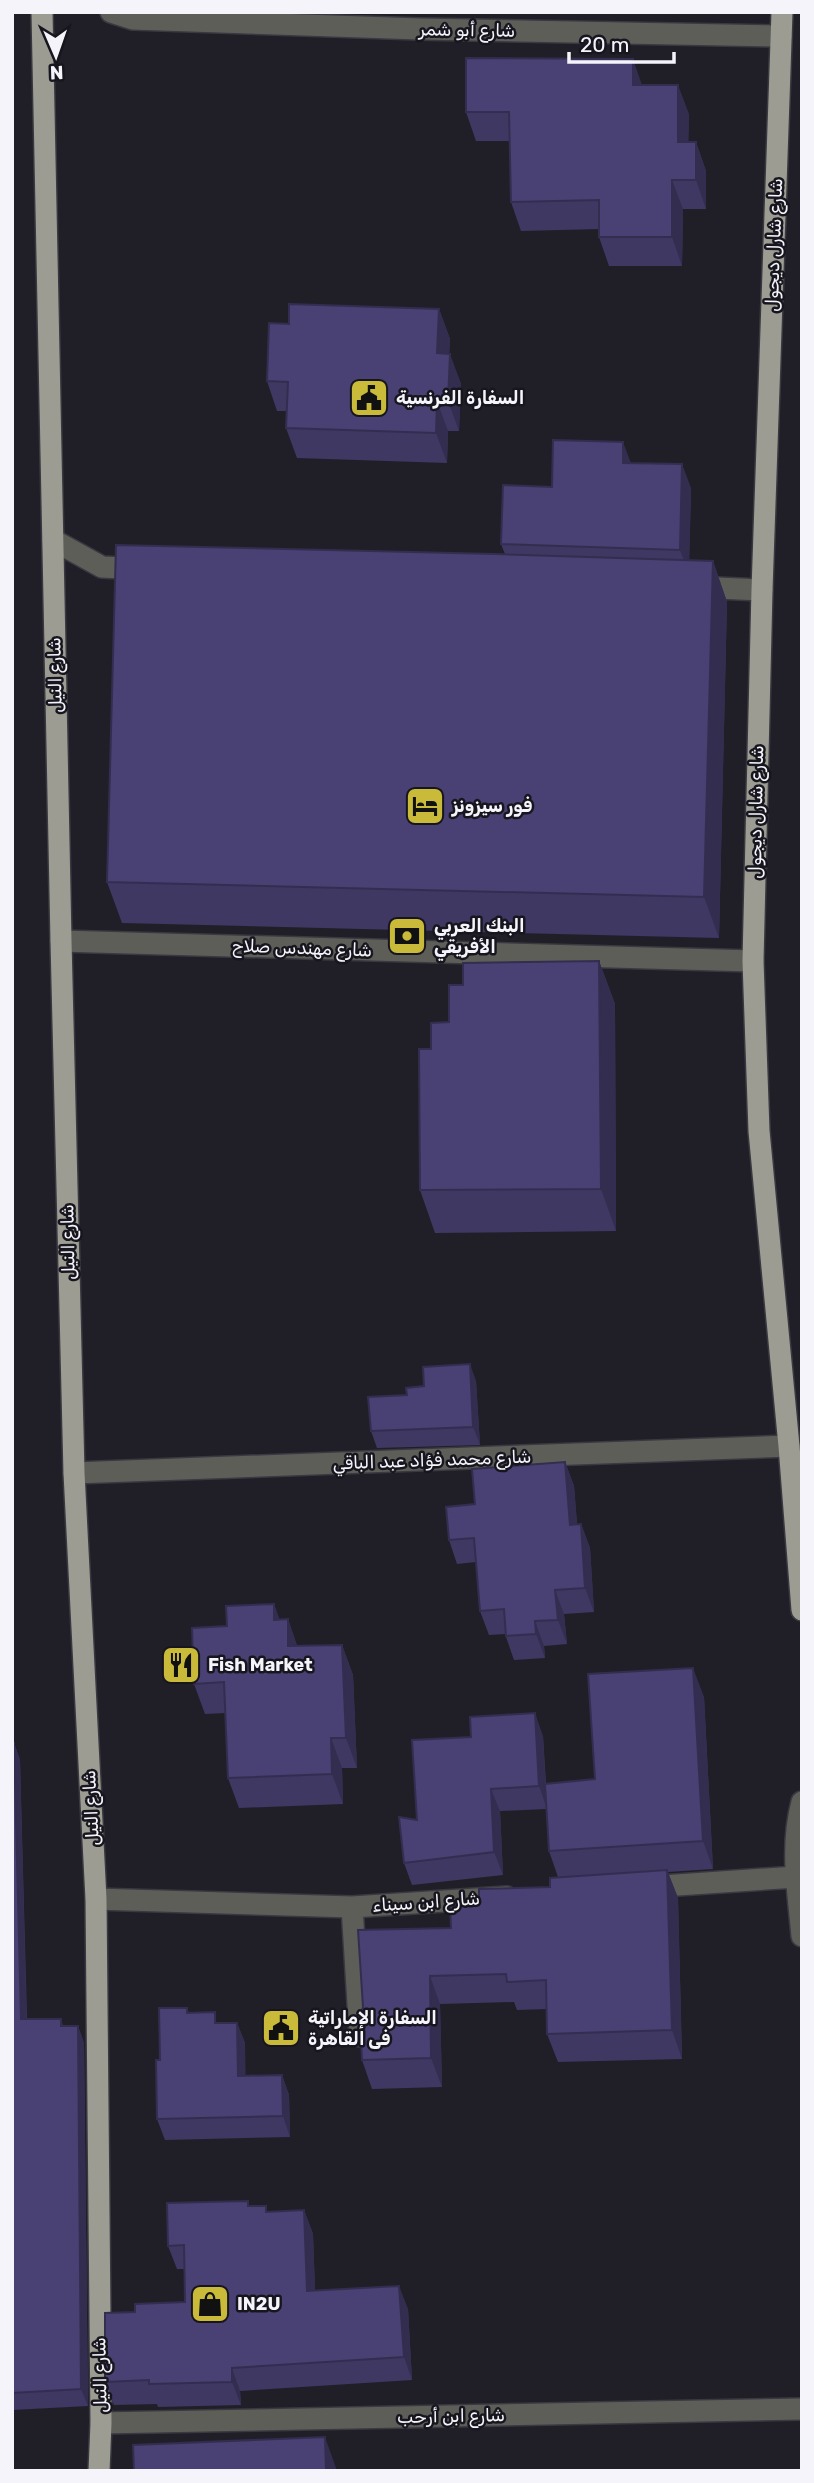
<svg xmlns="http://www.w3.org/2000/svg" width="814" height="2483" font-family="Rubik,'Noto Sans Arabic',sans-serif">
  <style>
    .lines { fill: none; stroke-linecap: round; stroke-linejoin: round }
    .minor-casing { stroke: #3a3941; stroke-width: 24 }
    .major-casing { stroke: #3a3941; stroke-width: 24 }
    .minor { stroke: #5e5e59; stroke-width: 21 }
    .major { stroke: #9d9c92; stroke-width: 21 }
    .wall { fill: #3f3863 }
    .shaded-wall { fill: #332e50 }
    .building { fill: #494173; stroke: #332e50; stroke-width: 2 }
    .labels { text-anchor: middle; stroke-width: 5; stroke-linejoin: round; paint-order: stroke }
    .street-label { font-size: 18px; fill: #f5f4fb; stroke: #17161e }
    .poi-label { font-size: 18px; font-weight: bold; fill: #f5f4fb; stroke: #17161e; text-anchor: start }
  </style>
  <rect width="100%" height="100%" fill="#201f28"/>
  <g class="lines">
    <!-- minor casing -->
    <g class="minor-casing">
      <path id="minor" d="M111,12L133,19L419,29L781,36
        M53,540L102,567L144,569
        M694,587L762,590
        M61,941L753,961
        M74,1473L789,1446
        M802,1802C790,1847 798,1891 802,1936
        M647,1887L796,1877
        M96,1899L352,1907L507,1897
        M352,1907L360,2036
        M101,2423L802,2409"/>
    </g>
    <!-- major casing -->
    <g class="major-casing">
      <path id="major" d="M42,12L61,941L74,1473L96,1899L101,2423L99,2471
        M782,12L762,590L753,961L759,1131L789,1446L802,1610"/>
    </g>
    <!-- minor -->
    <use href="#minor" class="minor"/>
    <!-- major -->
    <use href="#major" class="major"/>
  </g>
  <!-- wall -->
  <path class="wall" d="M642,85L689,114L688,142H696L706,171V209H683L682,266H609L599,237V229L521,231L511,202L510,141H476L466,112Z
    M439,309L450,339L449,354L461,384L459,431H448L447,463L297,458L286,428L287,411H277L267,381L289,324Z
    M631,463L691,488L689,561H713L727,602L719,938L122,923L107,882L505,554L501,544L552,487Z
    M599,961L615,1004L616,1231L435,1233L420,1190L431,1049L449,1022L463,985Z
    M476,1381L480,1445L377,1448L371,1431L407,1395Z
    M565,1462L574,1486L577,1524H581L590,1548L594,1612L564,1614L567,1644L544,1646L545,1658L514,1660L505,1634L489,1635L480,1611L476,1562L457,1564L449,1540L475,1504Z
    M274,1604L279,1619H288L297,1646L342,1645L353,1675L357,1768H342L343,1804L239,1808L228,1778L226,1713L205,1714L194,1684L227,1626Z
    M704,1697L713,1869L668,1872L678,1898L682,2059L558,2062L547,2034V2009L517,2010L514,2002L440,2004L442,2087L372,2089L362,2060L451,1928L479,1905L550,1887L558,1877L549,1851L546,1809L500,1811L503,1875L412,1885L404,1863L417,1820L471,1737L543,1736L546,1784L595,1779Z
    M12,1743H14L20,1760L27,2019H61L63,2026H78L84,2043L88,2406L12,2410Z
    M187,2008L189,2013L219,2023H237L245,2043V2075H282L289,2095L290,2137L165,2140L157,2119L160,2060Z
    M250,2206L268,2212L304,2210L313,2234L315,2291L408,2309L412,2380L240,2391L241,2405L158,2407L157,2404L114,2405L105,2382L135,2312L185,2302L184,2269H177L168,2246Z"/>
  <!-- shaded-wall -->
  <path class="shaded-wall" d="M633,59L643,88L633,85Z
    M678,85L689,114L688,170L678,142Z
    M696,142L706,171V209L696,180Z
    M672,180L683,209L682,266L672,237Z
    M439,309L450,339L448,383L437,353Z
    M450,354L461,384L459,431L448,401Z
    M437,401L448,431L447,463L436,433Z
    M623,442L632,466L623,463Z
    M682,464L691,488L689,574L680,550Z
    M713,561L727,602L719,938L704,897Z
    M599,961L615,1004L616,1231L601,1189Z
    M470,1364L476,1381L480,1445L473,1427Z
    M565,1462L574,1486L579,1549L570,1525Z
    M581,1524L590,1548L594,1612L585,1588Z
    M555,1590L564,1614L567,1644L558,1620Z
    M274,1604L285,1634L274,1620Z
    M288,1619L298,1649L288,1646Z
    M535,1621L544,1646L545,1658L536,1634Z
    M342,1645L353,1675L357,1768L346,1738Z
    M693,1668L704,1697L713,1869L703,1841Z
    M535,1713L543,1736L547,1809L539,1786Z
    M331,1738L342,1768L343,1804L332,1774Z
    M14,1743L20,1760L27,2036L21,2019Z
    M491,1789L500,1811L503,1875L494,1852Z
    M667,1870L678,1898L682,2059L672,2030Z
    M430,1976L440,2004L442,2087L431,2058Z
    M237,2023L245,2043L246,2096L238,2076Z
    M78,2026L84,2043L88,2406L81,2389Z
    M282,2075L289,2095L290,2137L283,2116Z
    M304,2210L313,2234L316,2315L307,2291Z
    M399,2286L408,2309L412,2380L404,2357Z
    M232,2368L240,2391L241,2405L232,2382Z
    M325,2437L336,2468V2471H326Z"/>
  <!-- building -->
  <path class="building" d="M466,58L633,59V85H678V142H696V180H672V237H599V200L511,202L509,112H466Z
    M289,304L439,309L437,353L450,354L448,401H437L436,433L286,428L288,382L267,381L269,323L289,324Z
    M553,440L623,442V463L682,464L680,550L501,544L503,485L552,487Z
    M116,545L495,554L713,561L704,897L107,882Z
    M599,961L601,1189L420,1190L419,1049H431V1023L449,1022V985H463V963Z
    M470,1364L473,1427L371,1431L368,1397L407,1395L406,1388L424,1386L423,1367Z
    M565,1462L570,1525L581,1524L585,1588L555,1590L558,1620L535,1621L536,1634L506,1636L504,1609L480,1611L474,1538L449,1540L446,1507L475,1504L472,1469Z
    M274,1604V1620L288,1619V1646L342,1645L346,1738H331L332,1774L228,1778L224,1682L194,1684L192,1628L227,1626L226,1606Z
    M693,1668L703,1841L549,1851L545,1784L595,1779L588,1674Z
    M535,1713L539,1786L491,1789L494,1852L404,1863L399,1817L417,1820L412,1740L471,1737L470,1717Z
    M12,1743H14L21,2019H61V2026H78L81,2389L12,2393Z
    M667,1870L672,2030L547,2034L546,1980L507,1982L506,1974L430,1976L431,2058L362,2060L360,2015L363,2007L358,1930L451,1928L450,1906L479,1905V1889L550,1887V1878Z
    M159,2008H187V2013L215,2012V2023H237L238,2076L282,2075L283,2116L157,2119L156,2060H160Z
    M248,2201V2206H266V2212L304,2210L307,2291L399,2286L404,2357L232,2368V2382L149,2384V2380L105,2382V2313L135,2312V2304L185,2302L184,2245L168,2246L167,2203Z
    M325,2437L326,2471H134L133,2445Z"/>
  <!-- icons -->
  <defs>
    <g id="civic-square" transform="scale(2.0125)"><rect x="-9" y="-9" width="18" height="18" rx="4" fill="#c9ba3a" stroke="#17161e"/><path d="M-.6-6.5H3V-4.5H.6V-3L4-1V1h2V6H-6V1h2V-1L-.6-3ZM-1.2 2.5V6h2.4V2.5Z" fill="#111"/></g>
    <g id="hotel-square" transform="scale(2.0125)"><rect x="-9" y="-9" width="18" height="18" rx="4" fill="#c9ba3a" stroke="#17161e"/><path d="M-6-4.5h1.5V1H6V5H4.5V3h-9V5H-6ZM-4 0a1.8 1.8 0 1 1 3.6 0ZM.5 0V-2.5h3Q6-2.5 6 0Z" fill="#111"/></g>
    <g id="bank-square" transform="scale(2.0125)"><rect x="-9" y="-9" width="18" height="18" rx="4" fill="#c9ba3a" stroke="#17161e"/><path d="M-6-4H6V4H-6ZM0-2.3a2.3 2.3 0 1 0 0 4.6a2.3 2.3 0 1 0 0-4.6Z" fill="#111"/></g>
    <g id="restaurant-square" transform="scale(2.0125)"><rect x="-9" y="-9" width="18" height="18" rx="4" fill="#c9ba3a" stroke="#17161e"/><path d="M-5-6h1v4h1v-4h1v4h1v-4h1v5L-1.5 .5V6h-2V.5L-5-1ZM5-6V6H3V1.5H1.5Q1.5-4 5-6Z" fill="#111"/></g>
    <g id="shop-square" transform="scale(2.0125)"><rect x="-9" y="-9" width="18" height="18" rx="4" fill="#c9ba3a" stroke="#17161e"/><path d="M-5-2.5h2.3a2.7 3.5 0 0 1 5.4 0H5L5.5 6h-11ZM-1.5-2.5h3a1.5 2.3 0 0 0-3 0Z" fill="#111"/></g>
  </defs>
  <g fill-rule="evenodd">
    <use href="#civic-square" x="369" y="398"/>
    <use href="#hotel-square" x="425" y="806"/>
    <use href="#bank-square" x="407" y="936"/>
    <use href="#restaurant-square" x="181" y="1665"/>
    <use href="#civic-square" x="281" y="2028"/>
    <use href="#shop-square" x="210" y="2304"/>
  </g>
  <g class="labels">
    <!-- street labels -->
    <g class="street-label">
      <text transform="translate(467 30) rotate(1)" y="6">شارع أبو شمر</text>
      <text transform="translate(774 245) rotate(-88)" y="6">شارع شارل ديجول</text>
      <text transform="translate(55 675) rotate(-91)" y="6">شارع النيل</text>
      <text transform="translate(756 812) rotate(-89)" y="6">شارع شارل ديجول</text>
      <text transform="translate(302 948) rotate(2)" y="6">شارع مهندس صلاح</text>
      <text transform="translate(68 1242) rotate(-91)" y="6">شارع النيل</text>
      <text transform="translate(432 1460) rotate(-2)" y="6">شارع محمد فؤاد عبد الباقي</text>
      <text transform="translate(91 1808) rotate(-93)" y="6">شارع النيل</text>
      <text transform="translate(426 1902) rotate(-4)" y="6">شارع ابن سيناء</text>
      <text transform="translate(100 2375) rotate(-91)" y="6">شارع النيل</text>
      <text transform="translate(451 2416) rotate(-1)" y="6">شارع ابن أرحب</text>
    </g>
    <!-- poi labels -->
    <g class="poi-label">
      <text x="396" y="404">السفارة الفرنسية</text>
      <text x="452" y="812">فور سيزونز</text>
      <text x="434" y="932">البنك العربي<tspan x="434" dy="21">الأفريقي</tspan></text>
      <text x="208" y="1671">Fish Market</text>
      <text x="308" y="2024">السفارة الإماراتية<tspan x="308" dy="21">فى القاهرة</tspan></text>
      <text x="237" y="2310">IN2U</text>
    </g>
  </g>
  <!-- border -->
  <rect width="814" height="2483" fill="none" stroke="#f5f4fb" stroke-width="28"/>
  <!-- north arrow -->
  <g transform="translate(56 56) rotate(178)" stroke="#17161e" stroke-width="5" paint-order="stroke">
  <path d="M0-5L12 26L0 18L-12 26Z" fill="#f5f4fb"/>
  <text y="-10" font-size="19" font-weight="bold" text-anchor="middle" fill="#f5f4fb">N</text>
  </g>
  <!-- scale -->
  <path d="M569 52v10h105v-10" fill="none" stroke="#f5f4fb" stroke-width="3.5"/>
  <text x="580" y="52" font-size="21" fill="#f5f4fb" stroke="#17161e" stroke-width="5" paint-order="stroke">20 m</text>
</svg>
